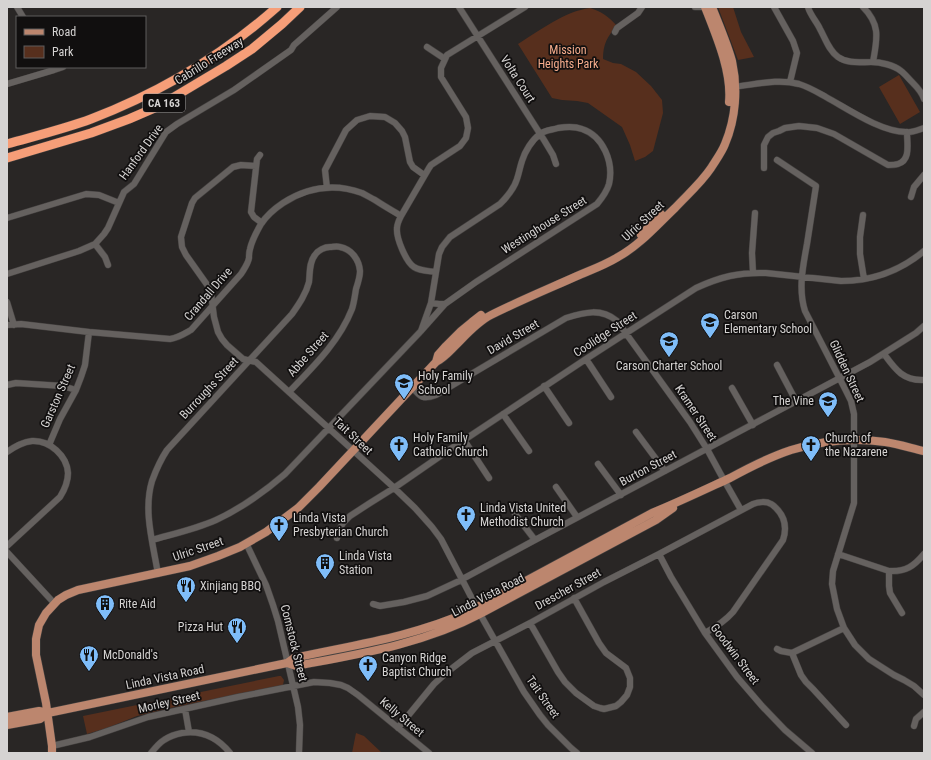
<svg xmlns="http://www.w3.org/2000/svg" width="931" height="760" font-family="'Roboto Condensed',sans-serif">
  <style>
    .green { fill: #572f1d }
    .lines { fill: none; stroke-linecap: round; stroke-linejoin: round }
    .minor-casing { stroke: #454241; stroke-width: 7 }
    .major-casing { stroke: #454241; stroke-width: 9 }
    .highway-casing { stroke: #454241; stroke-width: 10 }
    .minor { stroke: #65615f; stroke-width: 6 }
    .major { stroke: #bc866e; stroke-width: 8 }
    .highway { stroke: #f69e78; stroke-width: 9 }
    .labels { text-anchor: middle; stroke-width: 3.5; stroke-linejoin: round; paint-order: stroke }
    .shield { fill: #110f0f; stroke: #9a9898; stroke-width: 1 }
    .shield-label { font-size: 11px; font-weight: bold; fill: #d5d3d2 }
    .park-label { font-size: 12px; fill: #f5ac8c; stroke: #110f0f }
    .street-label { font-size: 12px; fill: #d5d3d2; stroke: #110f0f }
    .poi-label { font-size: 12px; fill: #d5d3d2; stroke: #110f0f; text-anchor: start }
  </style>
  <rect width="100%" height="100%" fill="#292625"/>
  <!-- green -->
  <path class="green" d="M718,7H733L741,32L754,57L738,60Z
    M590,8C602,12 608,16 617,26C607,36 603,45 603,59L613,63L621,64L636,72L651,86L662,100L663,113L653,151L645,157L635,161L630,145L622,127L588,103L577,101L562,100L552,98L518,44C539,31 565,11 590,8Z
    M899,75L920,112L900,124L879,87Z
    M279,676H281L284,680L283,685L165,709L137,716L107,728L87,734L83,716Z
    M356,733L364,736L382,753H352Z"/>
  <g class="lines">
    <!-- minor casing -->
    <g class="minor-casing">
      <path id="minor" d="M17,7L23,17
        M459,7L544,140L553,155L556,164
        M695,7H703
        M774,7L793,41L797,53L790,82
        M808,7C810,15 817,22 820,29C825,38 829,51 838,57C848,64 860,62 871,62C880,62 894,65 901,71C905,74 908,78 912,82C917,87 922,92 924,99
        M863,7C881,25 877,39 873,62
        M615,32L617,28L638,13L642,7
        M427,47L445,59
        M7,84L54,70L63,67
        M732,87C754,85 777,78 799,84C809,87 817,92 826,97C848,109 881,132 906,132C912,133 918,130 924,128
        M260,155L257,159L251,212L254,217L262,223
        M777,160L816,186C813,205 810,224 807,244C803,266 798,289 805,311L845,389L851,401L854,414V503L833,571L832,584L837,609L844,628L855,645L869,659L894,675L904,680L914,686L924,695
        M256,166L241,165L233,167L195,198L192,203L181,237L182,247L186,255L208,286L211,293L214,317L218,332L222,339L227,345L243,359L256,362L390,484L415,508L432,527L441,539L480,614L524,692L540,715L548,725L571,748L577,753
        M764,168V145L768,137L773,133L779,131L785,128L799,126L817,128L834,134L888,165C891,165 895,165 898,164C911,160 907,144 907,132
        M327,188L325,170L346,130L357,120L370,116L385,117L395,123L402,131L405,137L410,162L413,167L424,175
        M911,197L914,187L924,175
        M863,215L860,237V254L864,279
        M7,218L86,194L99,195L119,203
        M95,244L105,257L108,265
        M435,272C429,271 420,271 414,267C406,262 396,238 397,228C397,224 399,220 401,216L429,168L431,165L460,146L466,138L468,128L466,117L441,77V68L447,55L525,7
        M753,273L752,253L755,213
        M7,274L79,251L95,244L104,234L108,228L124,192L134,184L166,132L177,124L234,90L291,50L294,45L337,7
        M7,302L14,325
        M7,325L21,324L89,332L170,339C178,338 184,334 191,330L241,274C244,269 248,264 249,258C249,255 249,252 250,249C252,240 257,231 261,224C267,215 274,209 283,203C308,187 334,183 362,193C366,195 371,198 375,200C384,206 393,211 401,216
        M421,331L431,303L439,254L442,247L450,237L500,204C507,197 514,189 517,179C519,173 520,167 522,161C525,151 532,140 540,134C545,130 552,130 558,128C565,127 574,126 582,129C603,136 614,162 609,184C607,191 602,198 597,204L476,282L445,304H439L431,303
        M884,354C895,369 903,381 924,380
        M586,359L611,397
        M777,365L796,401
        M7,385L16,383L63,386L76,390
        M544,386L569,423
        M412,387C420,397 423,400 436,395L566,318C585,312 601,308 617,321L690,422L707,449L720,473L741,510
        M732,388L753,425
        M503,414L529,451
        M636,432L665,471
        M464,440L489,478
        M49,445L60,419L76,390L81,377L85,365L89,332
        M7,452C14,447 23,442 32,441C50,440 67,456 68,473C68,482 65,489 60,497L7,546
        M598,464L621,495
        M556,487L577,517
        M515,514L535,540
        M337,538L339,530L343,523L350,516L370,503L394,488L449,450L586,359L696,288C720,277 739,272 766,273L841,281C872,281 900,271 924,251
        M152,540C173,534 196,529 216,520C242,508 264,492 285,474L421,331L445,304
        M246,543L266,585L273,605L278,621L298,707L300,725L299,753
        M7,552L54,603
        M659,554L671,577L705,633L737,677L762,706L785,730L812,753
        M838,554L889,571C906,572 914,566 924,554
        M889,571V586L890,593L902,613
        M158,574C153,543 143,511 152,481C156,470 161,459 167,450L292,314C299,304 306,294 309,282C310,273 309,262 315,255C318,250 325,247 330,247C333,247 337,246 340,247C351,249 359,259 360,271C360,276 358,283 356,289C355,295 354,303 352,309C339,342 313,367 289,392
        M373,604L380,606L404,602L427,596L457,582L535,540L870,362L916,333L924,326
        M530,623L558,672L565,682L576,693L594,706L600,708L604,709L616,706L621,702L627,695L630,687V678L626,668L606,653L599,643L574,598
        M777,649L781,651L792,653L844,628
        M792,653L801,675L806,682L813,689L846,725
        M185,709L189,732
        M914,726L916,719L924,712
        M398,728L434,684L446,673L472,653L530,623L604,582L659,554L753,504C758,502 766,501 771,504C772,504 775,507 776,508C785,517 787,528 783,540L733,612C725,621 716,627 705,633
        M52,746L90,737L148,717L238,697L314,682L330,683L341,685L348,688L358,695L429,753
        M151,753C155,748 159,743 164,740C170,736 176,734 182,733C202,730 217,737 230,753"/>
    </g>
    <!-- major casing -->
    <g class="major-casing">
      <path id="major" d="M705,7C716,35 732,72 729,102
        M641,235L661,214
        M436,362L438,355L446,346L461,331L472,322L481,315
        M287,663L296,666C359,654 423,644 480,614L656,520L673,508
        M7,717L39,711L48,713L287,663L294,658C353,645 412,637 468,612L652,513C679,502 704,490 730,478C750,467 770,457 791,450C821,441 855,438 885,442C898,444 911,448 924,451
        M7,725L40,719L48,713
        M52,753V746L46,703L36,655V639L39,625L46,613L58,600L66,595L78,590L190,566L218,556L240,547L266,532L298,508L319,487L436,362C444,358 449,352 455,346C466,335 477,322 491,315C519,301 548,289 577,276C591,270 605,265 618,257C640,245 657,225 675,208C687,195 701,183 711,168C716,160 722,152 725,144C736,118 738,88 732,61C727,43 719,25 712,7"/>
    </g>
    <!-- highway casing -->
    <g class="highway-casing">
      <path id="highway" d="M7,144C35,136 64,129 91,119C159,93 223,55 277,7
        M7,158L91,133L129,119L159,106L226,66L252,49L282,24L300,7"/>
    </g>
    <!-- minor -->
    <use href="#minor" class="minor"/>
    <!-- major -->
    <use href="#major" class="major"/>
    <!-- highway -->
    <use href="#highway" class="highway"/>
  </g>
  <!-- icons -->
  <defs>
    <g id="school-pin" transform="scale(1)"><path d="M0 17L-7.5 6A9.5 9.5 0 1 1 7.5 6Z" fill="#7fbdf9" stroke="#110f0f"/><path d="M0-5L7-2L0 1L-7-2ZM-4 1L0 2.5L4 1V4Q0 6-4 4Z" fill="#111"/></g>
    <g id="church-pin" transform="scale(1)"><path d="M0 17L-7.5 6A9.5 9.5 0 1 1 7.5 6Z" fill="#7fbdf9" stroke="#110f0f"/><path d="M-1.2-6h2.4v3.5h3.3v2.4h-3.3V6h-2.4V-.1h-3.3v-2.4h3.3Z" fill="#111"/></g>
    <g id="building-pin" transform="scale(1)"><path d="M0 17L-7.5 6A9.5 9.5 0 1 1 7.5 6Z" fill="#7fbdf9" stroke="#110f0f"/><path d="M-4-6H4V6H1V3H-1V6H-4ZM-2.5-4.3h1.7v1.8h-1.7ZM.8-4.3h1.7v1.8H.8ZM-2.5-1h1.7V.8h-1.7ZM.8-1h1.7V.8H.8Z" fill="#111"/></g>
    <g id="restaurant-pin" transform="scale(1)"><path d="M0 17L-7.5 6A9.5 9.5 0 1 1 7.5 6Z" fill="#7fbdf9" stroke="#110f0f"/><path d="M-5-6h1v4h1v-4h1v4h1v-4h1v5L-1.5 .5V6h-2V.5L-5-1ZM5-6V6H3V1.5H1.5Q1.5-4 5-6Z" fill="#111"/></g>
  </defs>
  <g fill-rule="evenodd">
    <use href="#school-pin" x="710" y="322"/>
    <use href="#school-pin" x="669" y="341"/>
    <use href="#school-pin" x="404" y="383"/>
    <use href="#school-pin" x="828" y="401"/>
    <use href="#church-pin" x="399" y="445"/>
    <use href="#church-pin" x="811" y="445"/>
    <use href="#church-pin" x="466" y="515"/>
    <use href="#church-pin" x="279" y="525"/>
    <use href="#building-pin" x="325" y="563"/>
    <use href="#restaurant-pin" x="186" y="586"/>
    <use href="#building-pin" x="105" y="604"/>
    <use href="#restaurant-pin" x="237" y="627"/>
    <use href="#restaurant-pin" x="89" y="655"/>
    <use href="#church-pin" x="368" y="665"/>
  </g>
  <g class="labels">
    <!-- shield labels -->
    <rect class="shield" x="143" y="94" width="42" height="18" rx="3"/>
    <g class="shield-label">
      <text x="164" y="107">CA 163</text>
    </g>
    <!-- park labels -->
    <g class="park-label">
      <text x="568" y="54">Mission<tspan x="568" dy="14">Heights Park</tspan></text>
    </g>
    <!-- street labels -->
    <g class="street-label">
      <text transform="translate(209 61) rotate(-32)" y="4">Cabrillo Freeway</text>
      <text transform="translate(518 79) rotate(57)" y="4">Volta Court</text>
      <text transform="translate(141 152) rotate(-54)" y="4">Hanford Drive</text>
      <text transform="translate(643 221) rotate(-43)" y="4">Ulric Street</text>
      <text transform="translate(544 225) rotate(-32)" y="4">Westinghouse Street</text>
      <text transform="translate(208 294) rotate(-49)" y="4">Crandall Drive</text>
      <text transform="translate(605 334) rotate(-33)" y="4">Coolidge Street</text>
      <text transform="translate(513 337) rotate(-30)" y="4">David Street</text>
      <text transform="translate(308 354) rotate(-49)" y="4">Abbe Street</text>
      <text transform="translate(847 371) rotate(65)" y="4">Glidden Street</text>
      <text transform="translate(209 388) rotate(-47)" y="4">Burroughs Street</text>
      <text transform="translate(58 396) rotate(-66)" y="4">Garston Street</text>
      <text transform="translate(696 413) rotate(56)" y="4">Kramer Street</text>
      <text transform="translate(353 436) rotate(43)" y="4">Tait Street</text>
      <text transform="translate(648 468) rotate(-28)" y="4">Burton Street</text>
      <text transform="translate(198 549) rotate(-19)" y="4">Ulric Street</text>
      <text transform="translate(568 589) rotate(-29)" y="4">Drescher Street</text>
      <text transform="translate(488 595) rotate(-27)" y="4">Linda Vista Road</text>
      <text transform="translate(294 643) rotate(76)" y="4">Comstock Street</text>
      <text transform="translate(735 654) rotate(53)" y="4">Goodwin Street</text>
      <text transform="translate(165 677) rotate(-12)" y="4">Linda Vista Road</text>
      <text transform="translate(543 697) rotate(55)" y="4">Tait Street</text>
      <text transform="translate(169 702) rotate(-13)" y="4">Morley Street</text>
      <text transform="translate(402 717) rotate(40)" y="4">Kelly Street</text>
    </g>
    <!-- poi labels -->
    <g class="poi-label">
      <text x="724" y="319">Carson<tspan x="724" dy="14">Elementary School</tspan></text>
      <text x="669" y="370" text-anchor="middle">Carson Charter School</text>
      <text x="418" y="380">Holy Family<tspan x="418" dy="14">School</tspan></text>
      <text x="814" y="405" text-anchor="end">The Vine</text>
      <text x="413" y="442">Holy Family<tspan x="413" dy="14">Catholic Church</tspan></text>
      <text x="825" y="442">Church of<tspan x="825" dy="14">the Nazarene</tspan></text>
      <text x="480" y="512">Linda Vista United<tspan x="480" dy="14">Methodist Church</tspan></text>
      <text x="293" y="522">Linda Vista<tspan x="293" dy="14">Presbyterian Church</tspan></text>
      <text x="339" y="560">Linda Vista<tspan x="339" dy="14">Station</tspan></text>
      <text x="200" y="590">Xinjiang BBQ</text>
      <text x="119" y="608">Rite Aid</text>
      <text x="223" y="631" text-anchor="end">Pizza Hut</text>
      <text x="103" y="659">McDonald's</text>
      <text x="382" y="662">Canyon Ridge<tspan x="382" dy="14">Baptist Church</tspan></text>
    </g>
  </g>
  <!-- border -->
  <rect width="931" height="760" fill="none" stroke="#d5d3d2" stroke-width="16"/>
  <!-- legend -->
  <rect x="16" y="16" width="130" height="52" fill="#110f0f" stroke="#5f5d5d"/>
  <rect x="24" y="29" width="20" height="6" fill="#bc866e" stroke="#5f5d5d"/>
  <text x="52" y="36" font-size="12" fill="#d5d3d2">Road</text>
  <rect x="24" y="46" width="20" height="12" fill="#572f1d" stroke="#5f5d5d"/>
  <text x="52" y="56" font-size="12" fill="#d5d3d2">Park</text>
</svg>
